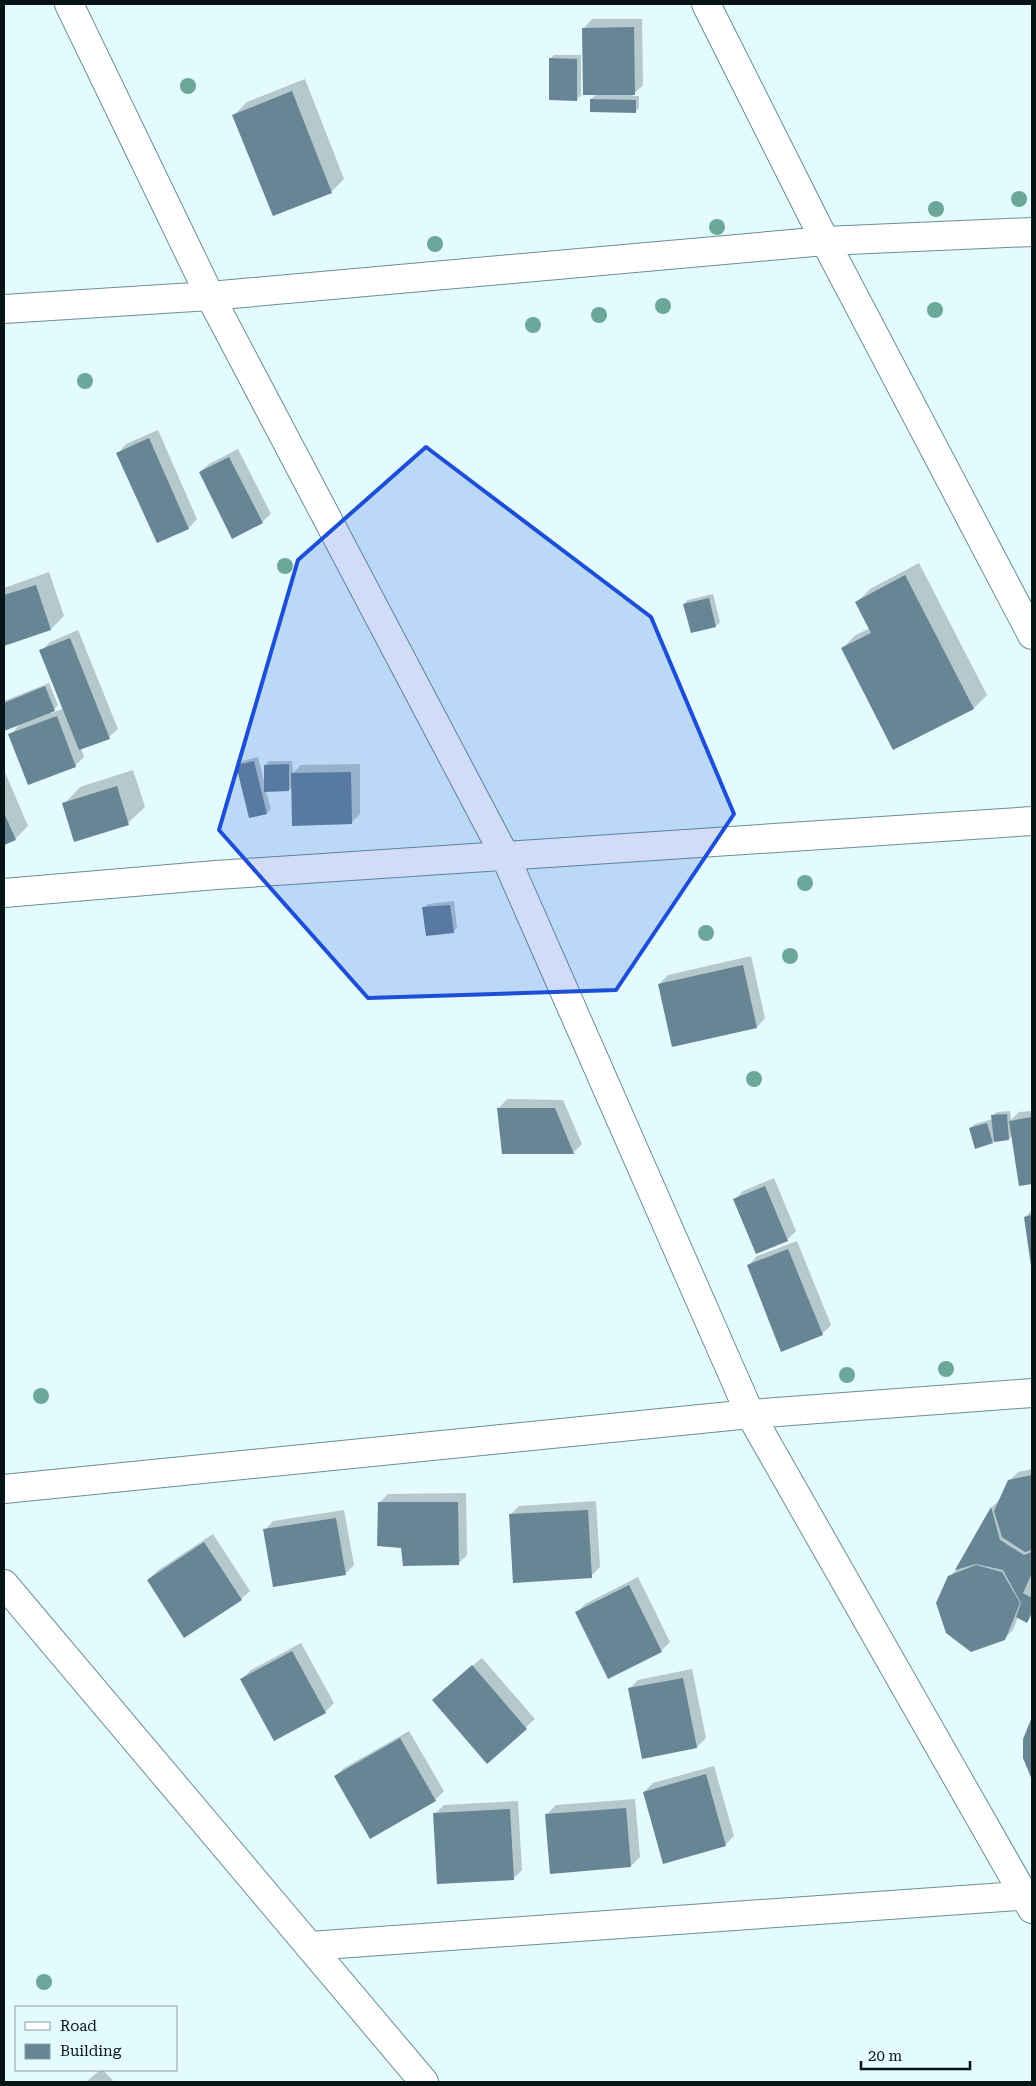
<svg xmlns="http://www.w3.org/2000/svg" width="1036" height="2086" font-family="'Roboto Serif',serif">
  <style>
    .shadow { fill: #0003 }
    .building { fill: #678595 }
    .lines { fill: none; stroke-linecap: round; stroke-linejoin: round }
    .street-casing { stroke: #6b8f95; stroke-width: 30 }
    .street { stroke: #fff; stroke-width: 28 }
    .tree { fill: #6ba899 }
    .marked { fill: #1d4ed8; fill-opacity: 0.2; stroke: #1d4ed8; stroke-width: 4; stroke-linejoin: round }
  </style>
  <rect width="100%" height="100%" fill="#e3fafe"/>
  <!-- shadow -->
  <path class="shadow" d="M592,19H642L643,85L632,96H639V108L635,112L591,99L597,94L584,28Z
    M554,55H581V95L577,100L550,59Z
    M305,79L344,179L331,192L234,115L247,102Z
    M158,430L197,519L189,528L157,542L118,453L126,444Z
    M238,449L271,514L262,522L200,472L209,464Z
    M919,563L987,695L974,708L894,748L842,648L856,635L870,628L857,602L870,589Z
    M49,572L64,616L51,629L4,645V588Z
    M713,594L720,622L716,626L684,604L688,600Z
    M78,630L118,729L109,737L81,748L84,757L75,766L10,735L22,722L5,729L4,701L49,683L58,705L50,714L64,708L41,651L50,642Z
    M258,757L264,781L265,765L269,761H292L293,773L301,765L360,764V814L351,823L292,787L289,790L266,791L271,809L267,813L238,766L242,761Z
    M4,770L28,826L15,839L4,844Z
    M133,770L145,807L128,823L64,804L80,787Z
    M454,901L457,928L453,932L424,908L428,904Z
    M751,956L765,1018L757,1027L659,984L668,975Z
    M507,1099L563,1100L582,1144L574,1152L503,1153L499,1108Z
    M1010,1111L1011,1120L1019,1112L1032,1111V1182L1020,1184L1012,1136L1009,1139H995L992,1142L970,1128L975,1124L993,1119L992,1116L997,1112Z
    M774,1178L796,1231L787,1240L734,1200L743,1191Z
    M1032,1210V1265L1025,1217Z
    M797,1241L831,1325L822,1334L749,1265L757,1256Z
    M1032,1469V1616L1027,1622L1018,1617L1013,1630L1004,1639L949,1577L958,1568L992,1507L1001,1498L1009,1481L1018,1472Z
    M466,1493L467,1555L458,1564L402,1547L379,1503L388,1494Z
    M596,1501L600,1567L591,1576L510,1515L519,1506Z
    M344,1510L354,1565L345,1574L265,1530L273,1521Z
    M213,1534L250,1591L241,1599L148,1580L157,1571Z
    M638,1577L670,1642L661,1651L577,1613L585,1604Z
    M301,1643L334,1703L325,1712L242,1679L251,1670Z
    M482,1658L535,1719L487,1762L442,1691Z
    M692,1669L706,1738L697,1747L643,1758L629,1689L638,1680Z
    M1032,1719V1778L1030,1775V1722Z
    M409,1731L444,1791L435,1800L335,1777L344,1768Z
    M714,1766L734,1836L725,1845L644,1792L653,1783Z
    M635,1799L640,1857L631,1866L547,1814L556,1805Z
    M518,1801L522,1870L513,1879L435,1814L444,1805Z
    M100,2070H103L114,2082H86Z"/>
  <!-- building -->
  <path class="building" d="M634,27L635,95H583L582,28Z
    M549,58L577,59V101L549,100Z
    M292,91L332,193L273,216L232,115Z
    M590,99L636,100V113L590,112Z
    M149,438L189,529L157,543L116,453Z
    M229,457L263,523L232,539L199,472Z
    M905,575L974,709L893,750L841,648L871,633L855,602Z
    M36,585L51,630L4,646V595Z
    M709,598L716,627L691,633L683,604Z
    M70,638L110,739L79,750L39,650Z
    M45,686L55,711L4,731V703Z
    M57,716L76,767L28,785L8,734Z
    M254,761L267,814L249,818L236,765Z
    M289,764V791L264,792V765Z
    M351,772L352,824L292,826L291,773Z
    M117,786L129,825L74,842L62,803Z
    M4,813L16,840L4,845Z
    M450,905L454,933L426,936L422,907Z
    M743,965L757,1028L672,1047L658,984Z
    M497,1108H555L574,1154H502Z
    M1007,1114L1009,1140L994,1142L991,1115Z
    M1032,1117V1184L1019,1186L1009,1121Z
    M987,1123L993,1143L975,1149L969,1128Z
    M765,1186L788,1241L756,1254L733,1199Z
    M1032,1215V1266H1031L1024,1217Z
    M788,1249L823,1335L781,1352L747,1265Z
    M1032,1475V1550L1025,1552L1002,1537L994,1511L1008,1480Z
    M378,1502H458L459,1565L403,1566L401,1548L377,1546Z
    M991,1507L1000,1540L1024,1555L1032,1552V1573L1023,1593L1032,1598V1612L1027,1623L1016,1617L1021,1603L1003,1570L976,1564L955,1570Z
    M588,1510L592,1578L513,1583L509,1514Z
    M336,1518L346,1575L273,1587L263,1529Z
    M204,1542L242,1600L184,1638L147,1580Z
    M976,1565L1002,1572L1020,1603L1005,1640L971,1652L946,1633L936,1603L948,1576Z
    M629,1585L662,1652L608,1679L575,1612Z
    M292,1651L326,1713L274,1741L240,1679Z
    M472,1665L527,1729L487,1764L432,1700Z
    M683,1678L697,1748L642,1759L628,1688Z
    M1032,1717V1780L1023,1758V1739Z
    M400,1738L436,1801L370,1839L334,1776Z
    M706,1774L726,1846L663,1864L643,1792Z
    M626,1808L631,1867L550,1874L545,1814Z
    M510,1809L514,1880L437,1884L433,1813Z"/>
  <g class="lines">
    <!-- street casing -->
    <g class="street-casing">
      <path id="street" d="M69,4L210,296L505,856L750,1414L1032,1909
        M706,4L825,241L1032,635
        M4,309L210,296L825,241L1032,232
        M4,893L216,875L1032,821
        M4,1489L750,1414L1032,1393
        M4,1584L424,2082
        M309,1946L1032,1895"/>
    </g>
    <!-- street -->
    <use href="#street" class="street"/>
  </g>
  <!-- trees -->
  <g class="tree">
    <circle cx="188" cy="86" r="8"/>
    <circle cx="1019" cy="199" r="8"/>
    <circle cx="936" cy="209" r="8"/>
    <circle cx="717" cy="227" r="8"/>
    <circle cx="435" cy="244" r="8"/>
    <circle cx="663" cy="306" r="8"/>
    <circle cx="935" cy="310" r="8"/>
    <circle cx="599" cy="315" r="8"/>
    <circle cx="533" cy="325" r="8"/>
    <circle cx="85" cy="381" r="8"/>
    <circle cx="285" cy="566" r="8"/>
    <circle cx="805" cy="883" r="8"/>
    <circle cx="706" cy="933" r="8"/>
    <circle cx="790" cy="956" r="8"/>
    <circle cx="754" cy="1079" r="8"/>
    <circle cx="946" cy="1369" r="8"/>
    <circle cx="847" cy="1375" r="8"/>
    <circle cx="41" cy="1396" r="8"/>
    <circle cx="44" cy="1982" r="8"/>
  </g>
  <!-- marked area -->
  <path class="marked" d="M426,447L651,617L734,814L616,990L368,998L219,830L298,560Z"/>
  <!-- border -->
  <rect width="1036" height="2086" fill="none" stroke="#061416" stroke-width="10"/>
  <!-- legend -->
  <rect x="15" y="2006" width="162" height="65" fill="#e3fafe" stroke="#8b9ea1"/>
  <rect x="25" y="2022" width="25" height="8" fill="#ffffff" stroke="#8b9ea1"/>
  <text x="60" y="2031" font-size="15" fill="#061416">Road</text>
  <rect x="25" y="2044" width="25" height="15" fill="#678595" stroke="#8b9ea1"/>
  <text x="60" y="2056" font-size="15" fill="#061416">Building</text>
  <!-- scale -->
  <path d="M861 2061v8h109v-8" fill="none" stroke="#061416" stroke-width="2.5"/>
  <text x="868" y="2061" font-size="15" fill="#061416" stroke="#e3fafe" stroke-width="4" paint-order="stroke">20 m</text>
</svg>
